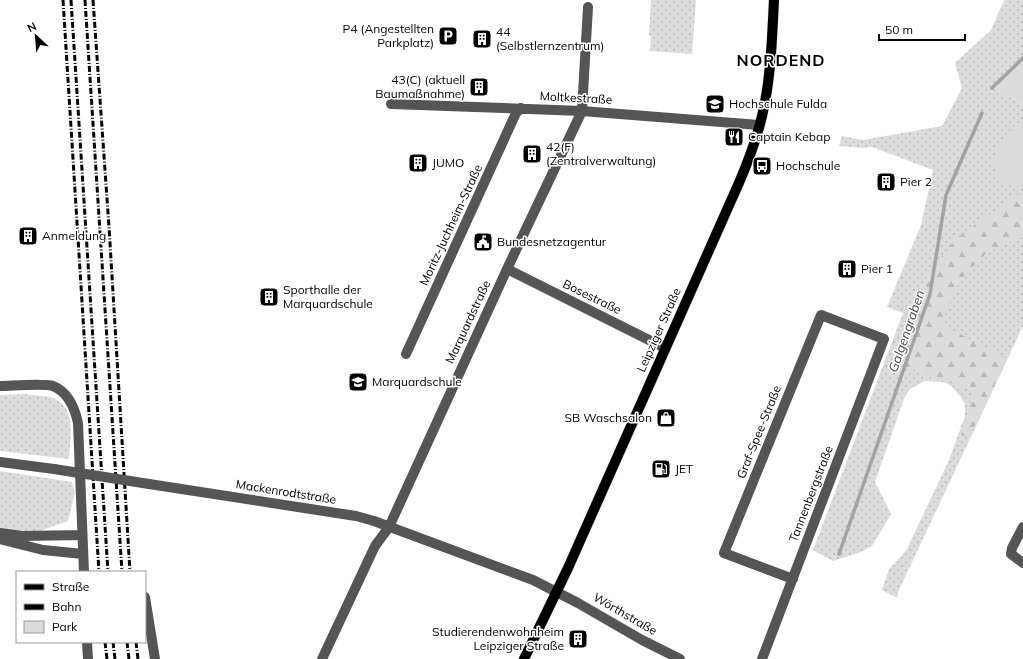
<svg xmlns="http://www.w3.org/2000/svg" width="1023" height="659" font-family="Mulish,sans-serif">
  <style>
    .grass { fill: url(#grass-dots) }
    .forest { fill: url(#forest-firs) }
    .green { fill: #dcdcdc }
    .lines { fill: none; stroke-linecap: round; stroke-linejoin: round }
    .stream { stroke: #a3a3a3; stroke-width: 3.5 }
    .major-casing { stroke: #dbdbdb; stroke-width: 11 }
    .minor { stroke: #555; stroke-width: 10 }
    .major { stroke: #000; stroke-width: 10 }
    .rail { stroke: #000; stroke-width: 3; stroke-dasharray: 6 2 1 2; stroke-linecap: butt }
    .minor-bridge { stroke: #555; stroke-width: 10 }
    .labels { text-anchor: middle; stroke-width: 3; stroke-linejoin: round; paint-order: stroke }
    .poi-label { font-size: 12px; fill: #000; stroke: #fff; text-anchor: start }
    .street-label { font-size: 12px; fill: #000; stroke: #fff }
    .water-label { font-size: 13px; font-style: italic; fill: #444; stroke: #fff }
    .district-label { font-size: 16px; font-weight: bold; letter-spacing: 1px; fill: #000; stroke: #fff }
  </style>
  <defs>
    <pattern id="grass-dots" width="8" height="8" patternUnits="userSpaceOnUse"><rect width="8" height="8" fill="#dcdcdc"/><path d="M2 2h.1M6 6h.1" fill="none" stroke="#bbb" stroke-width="1.8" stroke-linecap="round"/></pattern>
    <pattern id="forest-firs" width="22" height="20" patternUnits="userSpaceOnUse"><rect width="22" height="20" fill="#dcdcdc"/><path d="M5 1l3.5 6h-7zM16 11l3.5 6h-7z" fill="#bbb"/></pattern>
  </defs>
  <rect width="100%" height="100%" fill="#fff"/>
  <!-- grass -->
  <path class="grass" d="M651,0H696L692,54L650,51L651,36H649Z
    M1004,0H1023V60L1001,80L995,89L1023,104V326L898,592L897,598L882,590L889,569L906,551L949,460L965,416V405L961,397L950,385L942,382L925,381L910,389L905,396L875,482L891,514L872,546L861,552L833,561L813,550L903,313L887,307L921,225L933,170L872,147L863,148L839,146L842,136L863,140L942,126L962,88L955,63L991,30Z
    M26,394C35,396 47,395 55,399C77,410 70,439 69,459L0,451V395Z
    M0,471L72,482L75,493L68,521L37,532L0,529Z"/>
  <!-- forest -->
  <path class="forest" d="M1023,191V238H1018L985,254L959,282L940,324L1007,358L969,438L962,435L974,391L897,364L926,278L955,239Z"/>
  <!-- green -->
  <path class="green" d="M1023,60V104L995,89L1001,80Z
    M1023,123V186L1008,185L998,182L993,159L1001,141L1016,124Z"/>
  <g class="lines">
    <!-- stream -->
    <path class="stream" d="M992,88L1023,58
      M839,554L930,294L946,195L982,113"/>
    <!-- major casing -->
    <g class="major-casing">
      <path id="major" d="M524,659L568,568L730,203C743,175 755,146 762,116C771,79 772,38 774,0"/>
    </g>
    <!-- minor -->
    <path class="minor" d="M391,104L582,111L759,125
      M507,269L665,348
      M406,354L516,113L521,108
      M0,386C10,386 45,383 53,386C68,392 75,409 78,423L84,572
      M0,462L54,469
      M149,484L356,516L374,521L533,580L578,603L642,640L680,659
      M1023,527L1012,548L1011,554L1023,563
      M0,533L22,536L82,535
      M0,539L43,550L83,554
      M145,597L155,659
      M87,642L88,659
      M322,659L375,546L389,527L507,269L582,111L588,7
      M762,659L884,339L821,315L724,553L793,579"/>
    <!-- major -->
    <use href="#major" class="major"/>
    <!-- rail -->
    <path class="rail" d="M63,0L99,572
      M71,0L108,572
      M85,0L122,572
      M93,0L109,227L130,572
      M105,642L107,659
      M113,642L115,659
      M127,642L129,659
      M136,642L138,659"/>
    <!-- minor-bridge -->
    <path class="minor-bridge" d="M54,469L149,484"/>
  </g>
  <!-- icons -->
  <defs>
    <g id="parking-square" transform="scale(1)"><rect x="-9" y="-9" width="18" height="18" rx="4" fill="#000" stroke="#fff"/><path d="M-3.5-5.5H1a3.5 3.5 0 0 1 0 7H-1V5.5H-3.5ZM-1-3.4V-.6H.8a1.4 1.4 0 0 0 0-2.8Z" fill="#fff"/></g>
    <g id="building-square" transform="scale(1)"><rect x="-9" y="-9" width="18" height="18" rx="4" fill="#000" stroke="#fff"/><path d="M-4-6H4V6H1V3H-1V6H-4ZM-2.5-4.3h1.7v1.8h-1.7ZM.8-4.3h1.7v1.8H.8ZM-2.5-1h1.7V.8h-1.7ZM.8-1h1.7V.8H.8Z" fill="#fff"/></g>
    <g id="university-square" transform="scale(1)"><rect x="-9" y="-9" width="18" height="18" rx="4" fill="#000" stroke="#fff"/><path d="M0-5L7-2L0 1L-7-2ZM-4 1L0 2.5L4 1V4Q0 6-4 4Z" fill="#fff"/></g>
    <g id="restaurant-square" transform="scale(1)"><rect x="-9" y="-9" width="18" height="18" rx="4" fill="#000" stroke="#fff"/><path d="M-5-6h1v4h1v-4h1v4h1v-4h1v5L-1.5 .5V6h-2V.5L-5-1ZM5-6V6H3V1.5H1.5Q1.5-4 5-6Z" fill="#fff"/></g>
    <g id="bus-square" transform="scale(1)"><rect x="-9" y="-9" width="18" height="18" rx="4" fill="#000" stroke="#fff"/><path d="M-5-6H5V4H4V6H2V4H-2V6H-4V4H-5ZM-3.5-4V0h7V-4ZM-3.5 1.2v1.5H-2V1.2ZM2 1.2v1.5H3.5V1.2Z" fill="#fff"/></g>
    <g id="civic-square" transform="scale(1)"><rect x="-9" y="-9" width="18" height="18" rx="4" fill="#000" stroke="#fff"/><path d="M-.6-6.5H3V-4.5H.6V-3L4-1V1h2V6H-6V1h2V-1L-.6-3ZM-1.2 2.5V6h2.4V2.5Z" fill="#fff"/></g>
    <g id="school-square" transform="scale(1)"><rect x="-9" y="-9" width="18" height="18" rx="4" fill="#000" stroke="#fff"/><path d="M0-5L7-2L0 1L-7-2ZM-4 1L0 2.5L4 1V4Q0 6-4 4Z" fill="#fff"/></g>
    <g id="shop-square" transform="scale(1)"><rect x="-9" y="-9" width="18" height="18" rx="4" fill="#000" stroke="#fff"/><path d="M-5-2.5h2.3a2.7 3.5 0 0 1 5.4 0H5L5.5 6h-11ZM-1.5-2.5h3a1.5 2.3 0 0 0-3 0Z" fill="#fff"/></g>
    <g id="fuel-square" transform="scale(1)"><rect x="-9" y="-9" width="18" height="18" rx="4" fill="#000" stroke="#fff"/><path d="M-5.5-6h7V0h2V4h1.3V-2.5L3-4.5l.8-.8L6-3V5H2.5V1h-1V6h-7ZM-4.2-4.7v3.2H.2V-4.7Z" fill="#fff"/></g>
  </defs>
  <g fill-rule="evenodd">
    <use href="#parking-square" x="448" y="36"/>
    <use href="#building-square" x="482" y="39"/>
    <use href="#building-square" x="479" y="87"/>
    <use href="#university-square" x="715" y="104"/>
    <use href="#restaurant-square" x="734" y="137"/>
    <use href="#building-square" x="532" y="154"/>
    <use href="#building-square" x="418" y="163"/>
    <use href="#bus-square" x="762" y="166"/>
    <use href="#building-square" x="886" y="182"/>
    <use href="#building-square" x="28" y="236"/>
    <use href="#civic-square" x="483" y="242"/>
    <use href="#building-square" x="847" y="269"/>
    <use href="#building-square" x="269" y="297"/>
    <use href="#school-square" x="358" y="382"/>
    <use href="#shop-square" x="666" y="418"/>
    <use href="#fuel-square" x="661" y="469"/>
    <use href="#building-square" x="578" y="639"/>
  </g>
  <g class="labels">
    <!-- poi labels -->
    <g class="poi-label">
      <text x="434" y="33" text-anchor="end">P4 (Angestellten<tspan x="434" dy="14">Parkplatz)</tspan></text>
      <text x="496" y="36">44<tspan x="496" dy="14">(Selbstlernzentrum)</tspan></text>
      <text x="465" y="84" text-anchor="end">43(C) (aktuell<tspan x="465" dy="14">Baumaßnahme)</tspan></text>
      <text x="729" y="108">Hochschule Fulda</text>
      <text x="748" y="141">Captain Kebap</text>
      <text x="546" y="151">42(F)<tspan x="546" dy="14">(Zentralverwaltung)</tspan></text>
      <text x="432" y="167">JUMO</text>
      <text x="776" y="170">Hochschule</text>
      <text x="900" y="186">Pier 2</text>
      <text x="42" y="240">Anmeldung</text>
      <text x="497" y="246">Bundesnetzagentur</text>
      <text x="861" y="273">Pier 1</text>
      <text x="283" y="294">Sporthalle der<tspan x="283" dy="14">Marquardschule</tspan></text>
      <text x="372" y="386">Marquardschule</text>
      <text x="652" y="422" text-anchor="end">SB Waschsalon</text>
      <text x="675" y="473">JET</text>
      <text x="564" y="636" text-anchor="end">Studierendenwohnheim<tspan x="564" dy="14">Leipziger Straße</tspan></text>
    </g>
    <!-- street labels -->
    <g class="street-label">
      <text transform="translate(576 98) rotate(3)" y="4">Moltkestraße</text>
      <text transform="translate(451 225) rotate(-65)" y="4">Moritz-Juchheim-Straße</text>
      <text transform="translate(592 297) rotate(26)" y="4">Bosestraße</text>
      <text transform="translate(468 322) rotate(-65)" y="4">Marquardstraße</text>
      <text transform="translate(659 330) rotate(-66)" y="4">Leipziger Straße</text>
      <text transform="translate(759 432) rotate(-68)" y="4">Graf-Spee-Straße</text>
      <text transform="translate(286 492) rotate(9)" y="4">Mackenrodtstraße</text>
      <text transform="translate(811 494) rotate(-69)" y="4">Tannenbergstraße</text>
      <text transform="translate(625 614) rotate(30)" y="4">Wörthstraße</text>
    </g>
    <!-- water labels -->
    <g class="water-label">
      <text transform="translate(906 331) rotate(-71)" y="5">Galgengraben</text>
    </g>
    <!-- district labels -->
    <g class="district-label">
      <text x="781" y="66">NORDEND</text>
    </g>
  </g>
  <!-- legend -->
  <rect x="16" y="571" width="130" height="72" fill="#ffffff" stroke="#999999"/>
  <rect x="24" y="584" width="20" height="6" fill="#000000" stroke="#999999"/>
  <text x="52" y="591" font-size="12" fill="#000000">Straße</text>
  <rect x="24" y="604" width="20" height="6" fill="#000000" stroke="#999999"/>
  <text x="52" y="611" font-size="12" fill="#000000">Bahn</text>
  <rect x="24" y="621" width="20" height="12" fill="#dcdcdc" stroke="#999999"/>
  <text x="52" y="631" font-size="12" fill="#000000">Park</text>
  <!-- north arrow -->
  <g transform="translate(36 36) rotate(334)" stroke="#ffffff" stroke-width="3" paint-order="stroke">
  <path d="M0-3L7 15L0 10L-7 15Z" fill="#000000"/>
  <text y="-6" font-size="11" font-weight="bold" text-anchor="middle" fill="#000000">N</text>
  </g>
  <!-- scale -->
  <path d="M879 34v6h86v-6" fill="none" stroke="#000000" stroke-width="2"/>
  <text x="885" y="34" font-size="12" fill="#000000" stroke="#ffffff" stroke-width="3" paint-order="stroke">50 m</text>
</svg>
